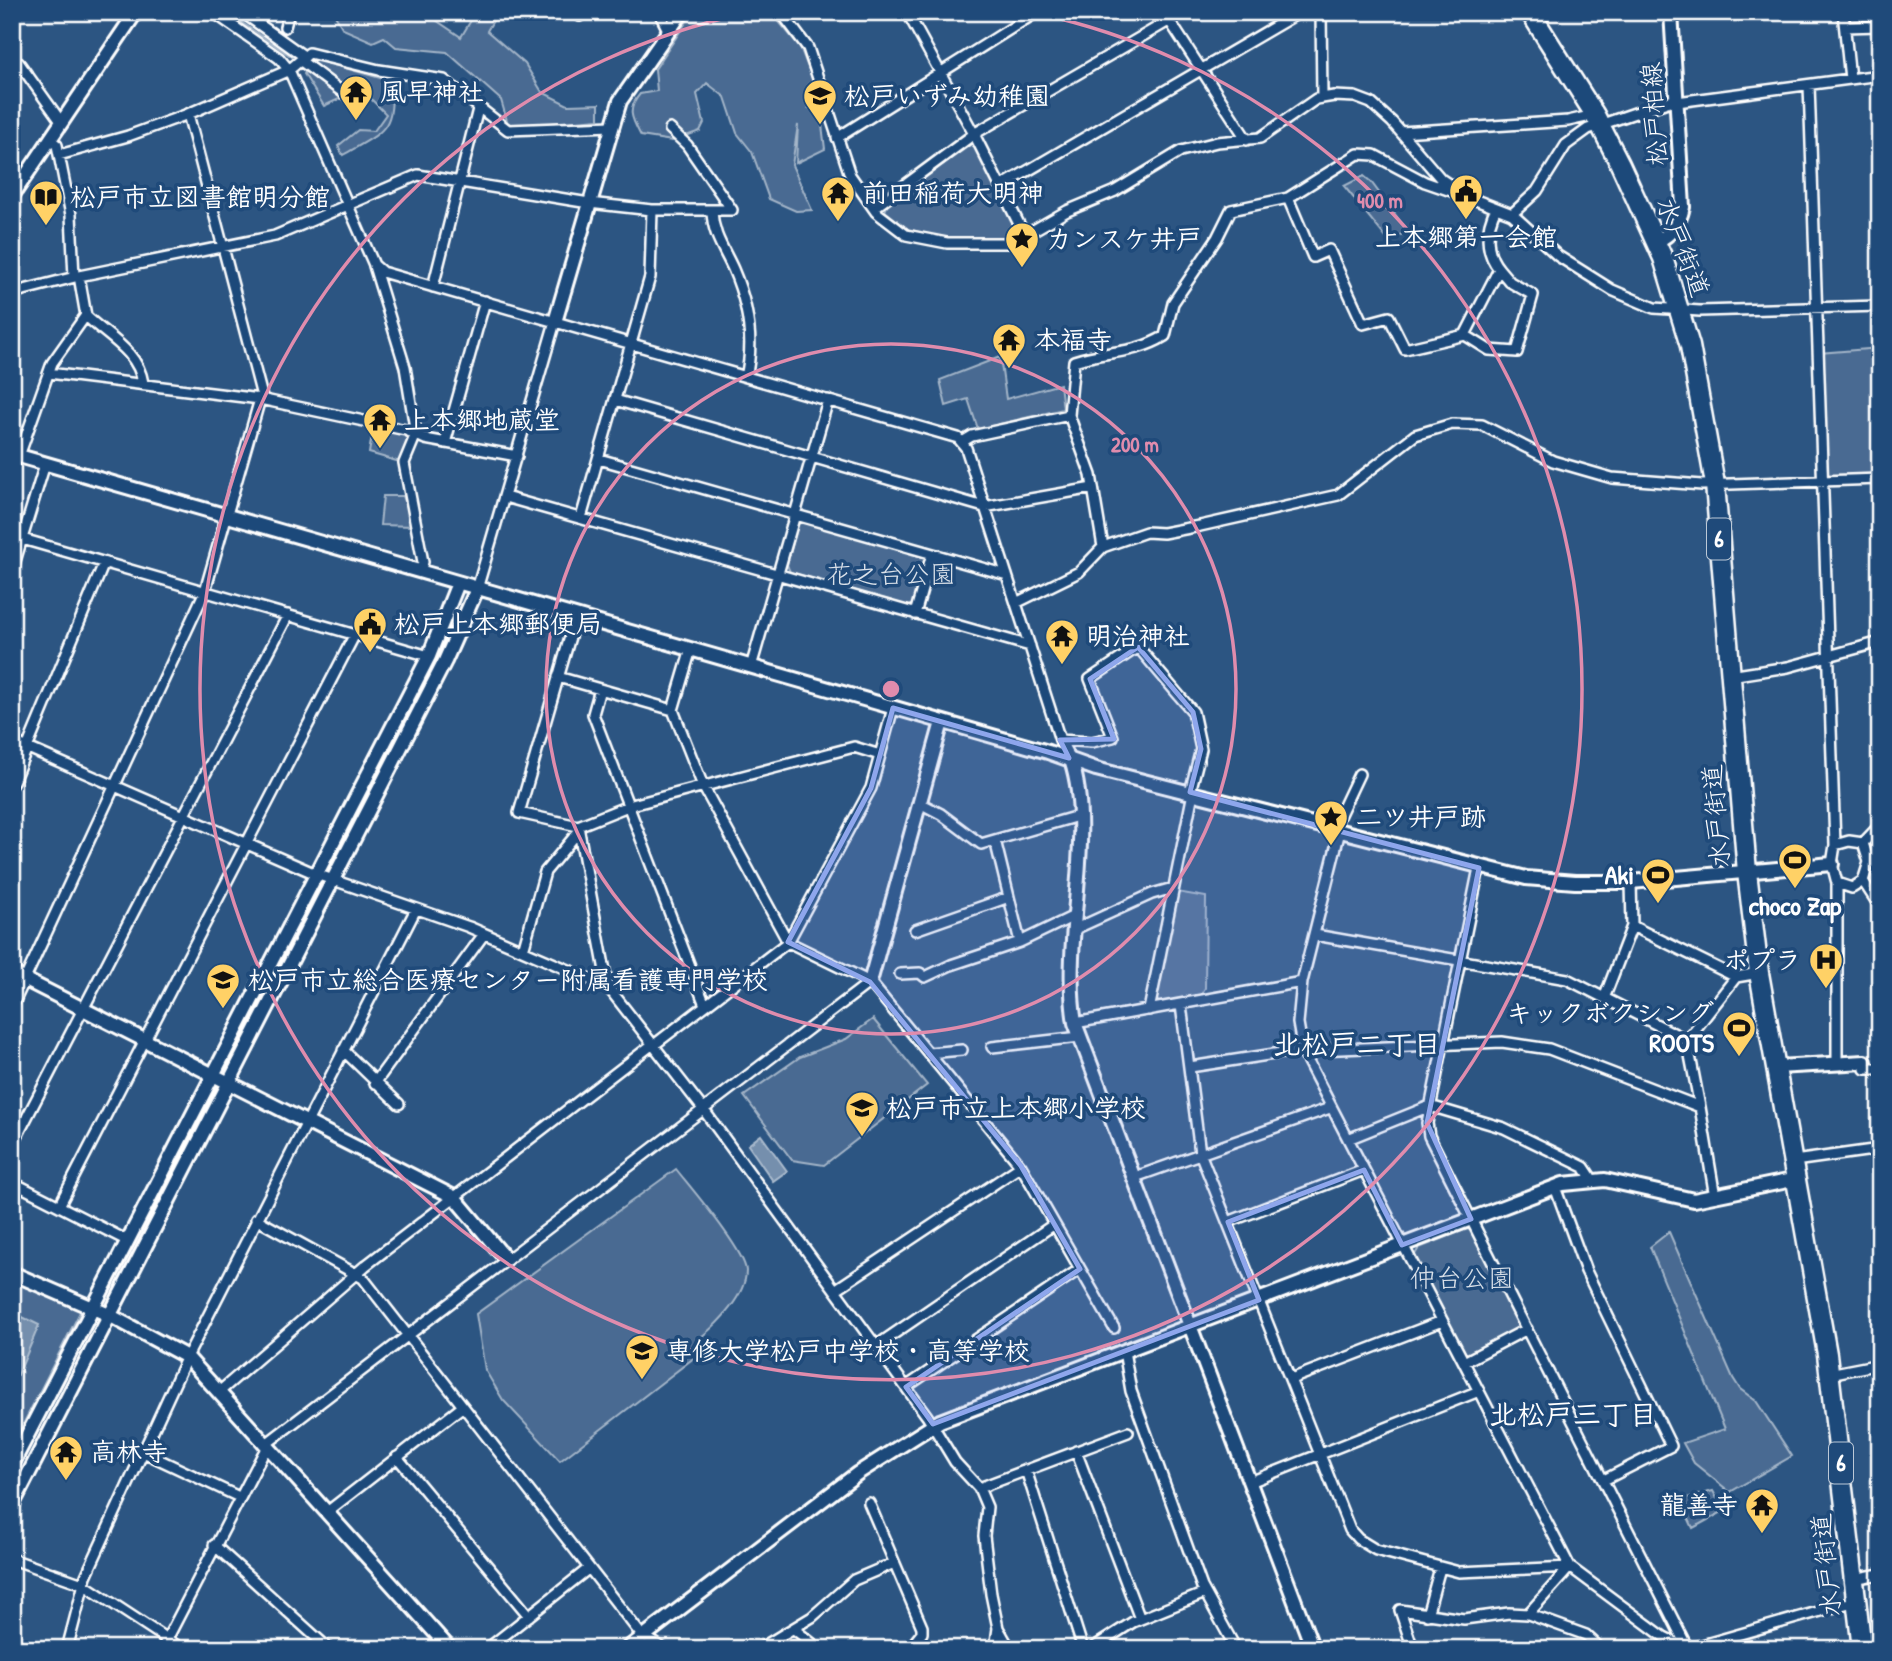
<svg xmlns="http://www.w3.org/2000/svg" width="1892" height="1661" font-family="'Patrick Hand','Klee One',sans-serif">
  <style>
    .green { fill: #486b92; stroke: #a4b5c8; stroke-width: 2 }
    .water { fill: #748fad; stroke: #acbcce; stroke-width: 2 }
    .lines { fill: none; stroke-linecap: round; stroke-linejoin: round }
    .street-casing { stroke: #fff; stroke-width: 14 }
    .secondary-casing { stroke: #fff; stroke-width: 18 }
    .highway-casing { stroke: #fff; stroke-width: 23 }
    .street { stroke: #1f4a7a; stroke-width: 9 }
    .secondary { stroke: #1f4a7a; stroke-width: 12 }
    .highway { stroke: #1f4a7a; stroke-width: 18 }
    .marked { fill: #8ea6ec; fill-opacity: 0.2; stroke: #8ea6ec; stroke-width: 5; stroke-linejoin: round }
    .ring { fill: none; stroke: #e08cad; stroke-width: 3.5 }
    .labels { text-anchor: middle; stroke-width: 7; stroke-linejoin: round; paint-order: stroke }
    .shield { fill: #1f4a7a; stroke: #bcc9d7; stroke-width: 2 }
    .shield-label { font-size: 24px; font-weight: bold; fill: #fff }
    .poi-label { font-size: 26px; font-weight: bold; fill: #fff; stroke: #1f4a7a; text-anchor: start }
    .street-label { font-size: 26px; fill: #fff; stroke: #1f4a7a }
    .park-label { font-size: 26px; fill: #dae1e9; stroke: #1f4a7a }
    .neighbourhood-label { font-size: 28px; font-weight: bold; fill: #fff; stroke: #1f4a7a }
    .centre { fill: #e08cad; stroke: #1f4a7a; stroke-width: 3.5 }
    .ring-label { font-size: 21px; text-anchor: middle; font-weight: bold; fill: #e08cad; stroke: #1f4a7a; stroke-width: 7; stroke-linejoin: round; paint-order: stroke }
  </style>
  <rect width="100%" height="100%" fill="#2c5582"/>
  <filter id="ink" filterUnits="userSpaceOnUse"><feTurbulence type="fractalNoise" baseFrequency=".0143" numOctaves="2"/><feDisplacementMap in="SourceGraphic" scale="14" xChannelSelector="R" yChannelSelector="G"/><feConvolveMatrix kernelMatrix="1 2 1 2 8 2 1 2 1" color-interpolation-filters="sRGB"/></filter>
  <g filter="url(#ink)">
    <!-- green -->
    <path class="green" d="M226,12H247L302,52L295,59Z
      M333,12H424L461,37L476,12H498L487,31L525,64L542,92L568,105L599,104V119L516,126L508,124L501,100L447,52L396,47L384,37L373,42L343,29Z
      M693,12H771L800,47L820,99L809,108L815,110L822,125L825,149L796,163L798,125L792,165L812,210L796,211L769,199L752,152L737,133L725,97L707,83L697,94L704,123L700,131L672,141L641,136C632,119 626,110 640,94L657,91L655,69Z
      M313,59L391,81C395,131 384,131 343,155L338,146L358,130L374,131L386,114L361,89L324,106L304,74Z
      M973,143L1018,232L1013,237H938L908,229L885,211L888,204Z
      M1364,176L1371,182L1409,233L1386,238L1344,186Z
      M1880,348V476L1825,477L1819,353Z
      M1000,357L1006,399L1060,384L1063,409L978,429L968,399L946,406L940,380Z
      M373,428L406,435L409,441L400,462L369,453Z
      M383,496H403L414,526L380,525Z
      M804,521L924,556L927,561L916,602L909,606L790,572L787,565L798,524Z
      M1177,892L1206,897L1205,988L1199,998L1161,1005L1156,999Z
      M873,1019L927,1085L824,1165L792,1160L744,1096L800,1057L846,1039Z
      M676,1169C691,1188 745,1251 746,1271C746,1295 718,1324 701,1337L708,1347L560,1461L503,1400L485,1370L476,1314Z
      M1467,1229L1473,1231L1521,1324L1519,1329L1472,1354H1466L1414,1256L1419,1248Z
      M1669,1232L1733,1378L1740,1389L1756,1401L1792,1456L1730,1492L1694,1463L1683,1443L1725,1429L1650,1247Z
      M12,1280L81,1310L12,1446Z
      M1713,1491L1724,1511L1693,1528L1680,1500Z"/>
    <!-- water -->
    <path class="water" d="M761,1135L787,1171L773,1181L748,1145Z
      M12,1312L39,1325L18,1375L12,1372Z"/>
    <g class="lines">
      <!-- street casing -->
      <g class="street-casing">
        <path id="street" d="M213,12L279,58L289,70L374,265L382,272L958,438L966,448L1060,740L1071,760
          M242,12L305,57
          M575,12L580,16L583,12
          M659,12L669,32
          M781,12L808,48L850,175L876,212L906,235L947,243H1011L1067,211L1115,191L1181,151L1217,142L1260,138L1316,99L1334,96L1355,97L1371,103L1392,122L1441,179L1468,197L1512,214
          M907,12L974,134L1024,234
          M1164,12L1247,140
          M1321,12L1322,97
          M1843,12L1850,79
          M285,27L289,12
          M1845,27L1880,26
          M12,59L19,63L62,123
          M301,61L353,100
          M1809,85L1835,845L1832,864L1837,883L1852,888L1863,881L1869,862L1863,843L1849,841L1835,845
          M1676,99L1588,129L1566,145L1537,191L1512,214L1558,256L1612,290L1654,308L1700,311L1880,306
          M1677,102L1880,75
          M188,114L289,70L309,53L379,70L444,80L508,130L612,126
          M1401,132L1568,121L1595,115
          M837,138L1037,12
          M50,140L57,145L71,215L74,277
          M59,155L128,136L188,114L263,400
          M1000,187L1300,12
          M1288,198L1313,257L1329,250L1363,324L1389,317L1405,349L1465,335L1499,269C1484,251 1486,228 1496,208
          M874,208L974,134L1184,12
          M712,212C713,235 724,249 733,269C748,304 755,339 746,377
          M374,266L405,367L416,434L404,463L423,562L420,572
          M79,276L86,316C108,337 138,351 143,383
          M433,287L478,109
          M12,293L79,276L275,236L418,175L589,203L652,210H732L687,145L670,129
          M1465,335L1489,350L1517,352L1533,295L1510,282L1499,269
          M49,373L260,399L406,430L425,439L517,456
          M615,400L984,507L1093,488
          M962,442L972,436L1069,415
          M445,443L485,301
          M19,456L52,363L86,315
          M599,459L1007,575
          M505,497L1030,646
          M581,518L650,277L652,210
          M12,536L429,656
          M1103,547L1146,532L1163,533L1200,526L1338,495L1415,435L1452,424L1482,425L1553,461L1612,478L1702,485L1880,479
          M12,571L45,464
          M477,589L555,322
          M1016,603L1079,572L1103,547L1091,475L1069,415L1074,361C1107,350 1134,355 1165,336L1173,303L1217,238L1231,210L1288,198L1358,154L1374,155L1425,182L1454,192
          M915,614L932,554
          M576,616L519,813L578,826L628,806L854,747L880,755
          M751,667L828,400
          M1730,676L1788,667L1880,642
          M558,677L673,710L703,786L788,942L870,982L1021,1166L1114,1328
          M600,689L593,714L705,1005
          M673,710L691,649
          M1060,740L1092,742L1113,737L1090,679L1138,647L1193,712L1201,749L1190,792
          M12,741L316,874L469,927L608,987L703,1109L927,1416L955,1462L979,1488L987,1507L984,1536L991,1594L998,1628L1010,1649
          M12,784L104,563
          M920,803L941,814L981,844L1078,816
          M578,826L608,987
          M1333,829L1359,774
          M1340,831L1302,982L1298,1023L1303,1052L1570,1567L1664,1637L1688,1649
          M995,840L1020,942
          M1863,843L1880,825
          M1479,868L1427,1123L1429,1136L1688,1649
          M1863,881L1880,907
          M1631,882L1632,926
          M915,930L1009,897
          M1073,930L1152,894L1173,888
          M1315,935L1567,979L1687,1040L1700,1107
          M523,950L545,872L579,831
          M900,974L920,973L925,977L951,965L1020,942L1074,916
          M1736,977L1759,973
          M1605,996L1632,926L1736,977L1687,1040
          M1181,1005L1200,1153L1350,1530L1358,1539L1376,1550L1459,1572L1570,1567
          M12,1007L205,591L260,399
          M1149,1010L1193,793
          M1075,1023L1302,982
          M654,1045L788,942L871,788L893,708
          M992,1047L1080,1037
          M343,1050L399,1104
          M928,1053L962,1050
          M1865,1062V1069H1880
          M1837,1063V883
          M1190,1067L1294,1051L1502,1042L1549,1049L1700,1107L1715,1197
          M375,1083L484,934
          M1348,1139L1430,1106L1504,1128L1584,1167L1592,1179
          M12,1146L288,615
          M1794,1161L1880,1149
          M1135,1177L1330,1108
          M12,1182L126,1240
          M1555,1187L1586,1271L1671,1446L1604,1480
          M59,1206L355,634
          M256,1219L363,1278L643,1637
          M1228,1222L1364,1170
          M835,1290L1021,1166
          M876,1346L1053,1225
          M1124,1351L1131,1391L1202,1587L1236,1649
          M1464,1362L1527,1329
          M1829,1374L1880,1364
          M1291,1379L1442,1321
          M906,1387L1080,1269
          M219,1392L365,1266L653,1044
          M266,1444L870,982
          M1076,1451L1140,1619
          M143,1452L239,1497
          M397,1457L529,1616
          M1026,1470L1083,1649
          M1250,1482L1479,1391
          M979,1488L1128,1432
          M869,1503L922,1627V1633L909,1649
          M327,1512L462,1407
          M214,1545L329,1649
          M12,1559L83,1584L182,1649
          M1853,1579L1880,1574
          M1528,1614L1570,1567
          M1427,1615L1440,1568
          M794,1629L819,1649
          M644,1636L664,1649
          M67,1649L86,1576L184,1363L416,909
          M162,1649L263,1454L270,1448
          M487,1649L588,1569
          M759,1649L812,1617L854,1580L894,1563
          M995,1649L998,1628
          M1091,1649L1133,1622L1205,1593
          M1413,1649L1400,1610L1464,1619L1509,1613L1528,1614L1586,1635L1601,1649
          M1688,1649L1856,1601"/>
      </g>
      <!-- secondary casing -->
      <g class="secondary-casing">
        <path id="secondary" d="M12,196L136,12
          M1656,242C1672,234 1679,225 1683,207L1671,12
          M555,322L620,101L682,12
          M12,454L1048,752L1096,769L1526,878L1575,882H1631L1832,864
          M1071,760C1096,836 1061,940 1075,1023L1313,1649
          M12,973L454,1197L506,1259
          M870,982L942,722
          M1777,1067L1865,1062
          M12,1273L109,1315L187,1357L450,1649
          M12,1465L429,656L458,583
          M12,1506L445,661L477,589
          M627,1649L858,1473L940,1421L1563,1184L1605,1180L1694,1200L1797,1179"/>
      </g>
      <!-- highway casing -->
      <g class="highway-casing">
        <path id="highway" d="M1530,12L1595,115L1620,164L1663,258L1690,346L1715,484L1747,872L1759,973L1827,1354L1862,1649"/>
      </g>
      <!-- street -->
      <use href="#street" class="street"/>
      <!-- secondary -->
      <use href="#secondary" class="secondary"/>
      <!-- highway -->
      <use href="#highway" class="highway"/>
    </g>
  </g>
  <!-- marked area -->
  <path class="marked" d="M1138,647L1193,712L1201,749L1190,792L1479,868L1427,1123L1471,1219L1402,1245L1364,1170L1228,1222L1259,1300L933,1424L906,1387L1080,1269L1021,1166L870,982L788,942L871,788L893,708L1069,758L1060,740L1114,739L1090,679Z"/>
  <!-- distance rings -->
  <g class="ring">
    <circle cx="891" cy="689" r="345"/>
    <path d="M1035 13A691 691 0 1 1 747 13"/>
  </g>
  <!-- icons -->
  <defs>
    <g id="temple-pin" transform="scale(1.75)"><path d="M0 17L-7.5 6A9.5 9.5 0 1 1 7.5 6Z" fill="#ffd166" stroke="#1f4a7a"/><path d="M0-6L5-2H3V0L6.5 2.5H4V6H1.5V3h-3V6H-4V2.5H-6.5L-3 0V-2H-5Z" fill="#111"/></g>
    <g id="school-pin" transform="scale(1.75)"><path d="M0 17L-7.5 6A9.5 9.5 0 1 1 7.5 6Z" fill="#ffd166" stroke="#1f4a7a"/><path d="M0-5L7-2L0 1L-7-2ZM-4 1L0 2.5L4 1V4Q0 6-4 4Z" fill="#111"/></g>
    <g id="civic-pin" transform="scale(1.75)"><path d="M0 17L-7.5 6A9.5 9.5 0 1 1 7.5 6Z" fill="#ffd166" stroke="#1f4a7a"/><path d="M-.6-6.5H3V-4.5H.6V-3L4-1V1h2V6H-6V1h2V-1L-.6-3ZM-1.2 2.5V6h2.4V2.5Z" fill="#111"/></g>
    <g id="library-pin" transform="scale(1.75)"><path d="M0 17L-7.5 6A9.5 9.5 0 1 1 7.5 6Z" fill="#ffd166" stroke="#1f4a7a"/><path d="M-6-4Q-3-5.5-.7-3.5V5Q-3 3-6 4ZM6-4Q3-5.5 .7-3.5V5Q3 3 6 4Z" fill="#111"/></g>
    <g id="sight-pin" transform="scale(1.75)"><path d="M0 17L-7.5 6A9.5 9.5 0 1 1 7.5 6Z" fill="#ffd166" stroke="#1f4a7a"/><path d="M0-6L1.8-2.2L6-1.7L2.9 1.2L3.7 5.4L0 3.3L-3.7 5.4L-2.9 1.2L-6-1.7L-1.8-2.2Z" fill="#111"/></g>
    <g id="stadium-pin" transform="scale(1.75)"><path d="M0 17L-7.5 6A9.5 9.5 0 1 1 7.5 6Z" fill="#ffd166" stroke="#1f4a7a"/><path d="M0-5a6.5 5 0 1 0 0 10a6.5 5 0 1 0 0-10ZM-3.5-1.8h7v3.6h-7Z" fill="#111"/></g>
    <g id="hospital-pin" transform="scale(1.75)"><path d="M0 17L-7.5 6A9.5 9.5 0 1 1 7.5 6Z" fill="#ffd166" stroke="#1f4a7a"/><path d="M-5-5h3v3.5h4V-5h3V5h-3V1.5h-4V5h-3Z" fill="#111"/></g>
    <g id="university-pin" transform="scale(1.75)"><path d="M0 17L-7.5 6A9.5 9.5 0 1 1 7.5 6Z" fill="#ffd166" stroke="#1f4a7a"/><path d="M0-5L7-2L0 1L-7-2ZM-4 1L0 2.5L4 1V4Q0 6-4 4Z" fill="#111"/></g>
  </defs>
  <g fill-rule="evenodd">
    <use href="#temple-pin" x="356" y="92"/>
    <use href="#school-pin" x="820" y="96"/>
    <use href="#civic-pin" x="1466" y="191"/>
    <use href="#temple-pin" x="838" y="193"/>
    <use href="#library-pin" x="46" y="197"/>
    <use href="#sight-pin" x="1022" y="239"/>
    <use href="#temple-pin" x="1009" y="340"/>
    <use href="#temple-pin" x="380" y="420"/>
    <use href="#civic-pin" x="370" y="624"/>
    <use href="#temple-pin" x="1062" y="636"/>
    <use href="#sight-pin" x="1331" y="817"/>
    <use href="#stadium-pin" x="1795" y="860"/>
    <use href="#stadium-pin" x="1658" y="875"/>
    <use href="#hospital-pin" x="1826" y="960"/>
    <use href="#university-pin" x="223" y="980"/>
    <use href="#stadium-pin" x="1739" y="1028"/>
    <use href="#school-pin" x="862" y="1108"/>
    <use href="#school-pin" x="642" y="1351"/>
    <use href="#temple-pin" x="66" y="1452"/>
    <use href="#temple-pin" x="1762" y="1505"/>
  </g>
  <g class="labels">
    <!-- shield labels -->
    <g class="shield">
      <rect x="1707" y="518.5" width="24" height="41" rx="5"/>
      <rect x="1829" y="1442.5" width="24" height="41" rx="5"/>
    </g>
    <g class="shield-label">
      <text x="1719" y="547">6</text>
      <text x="1841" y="1471">6</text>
    </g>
    <!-- poi labels -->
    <g class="poi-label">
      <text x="380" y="101">風早神社</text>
      <text x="844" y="105">松戸いずみ幼稚園</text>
      <text x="862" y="202">前田稲荷大明神</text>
      <text x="70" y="206">松戸市立図書館明分館</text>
      <text x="1466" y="246" text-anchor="middle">上本郷第一会館</text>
      <text x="1046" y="248">カンスケ井戸</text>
      <text x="1034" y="349">本福寺</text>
      <text x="404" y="429">上本郷地蔵堂</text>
      <text x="394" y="633">松戸上本郷郵便局</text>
      <text x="1086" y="645">明治神社</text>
      <text x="1356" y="826">二ツ井戸跡</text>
      <text x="1634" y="884" text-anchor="end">Aki</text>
      <text x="1795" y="915" text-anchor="middle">choco Zap</text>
      <text x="1801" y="969" text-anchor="end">ポプラ</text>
      <text x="248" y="989">松戸市立総合医療センター附属看護専門学校</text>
      <text x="1714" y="1022" text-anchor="end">キックボクシング<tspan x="1714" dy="30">ROOTS</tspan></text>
      <text x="886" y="1117">松戸市立上本郷小学校</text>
      <text x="666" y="1360">専修大学松戸中学校・高等学校</text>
      <text x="90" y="1461">高林寺</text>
      <text x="1738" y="1514" text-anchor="end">龍善寺</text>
    </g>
    <!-- street labels -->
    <g class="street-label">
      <text transform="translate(1654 114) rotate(-94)" y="9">松戸柏線</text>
      <text transform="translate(1683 247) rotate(69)" y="9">水戸街道</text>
      <text transform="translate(1716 816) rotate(-95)" y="9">水戸街道</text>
      <text transform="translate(1826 1565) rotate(-96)" y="9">水戸街道</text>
    </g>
    <!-- park labels -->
    <g class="park-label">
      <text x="891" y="583">花之台公園</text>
      <text x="1462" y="1287">仲台公園</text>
    </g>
    <!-- neighbourhood labels -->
    <g class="neighbourhood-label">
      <text x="1357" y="1054">北松戸二丁目</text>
      <text x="1573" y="1424">北松戸三丁目</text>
    </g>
  </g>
  <circle cx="891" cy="689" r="10" class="centre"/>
  <g class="ring-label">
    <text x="1380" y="208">400 m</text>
    <text x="1135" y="452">200 m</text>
  </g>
  <!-- margin -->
  <rect width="1892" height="1661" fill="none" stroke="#1f4a7a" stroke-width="42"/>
  <rect x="21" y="21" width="1850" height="1619" fill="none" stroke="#fff" stroke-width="2.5" filter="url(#ink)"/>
</svg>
